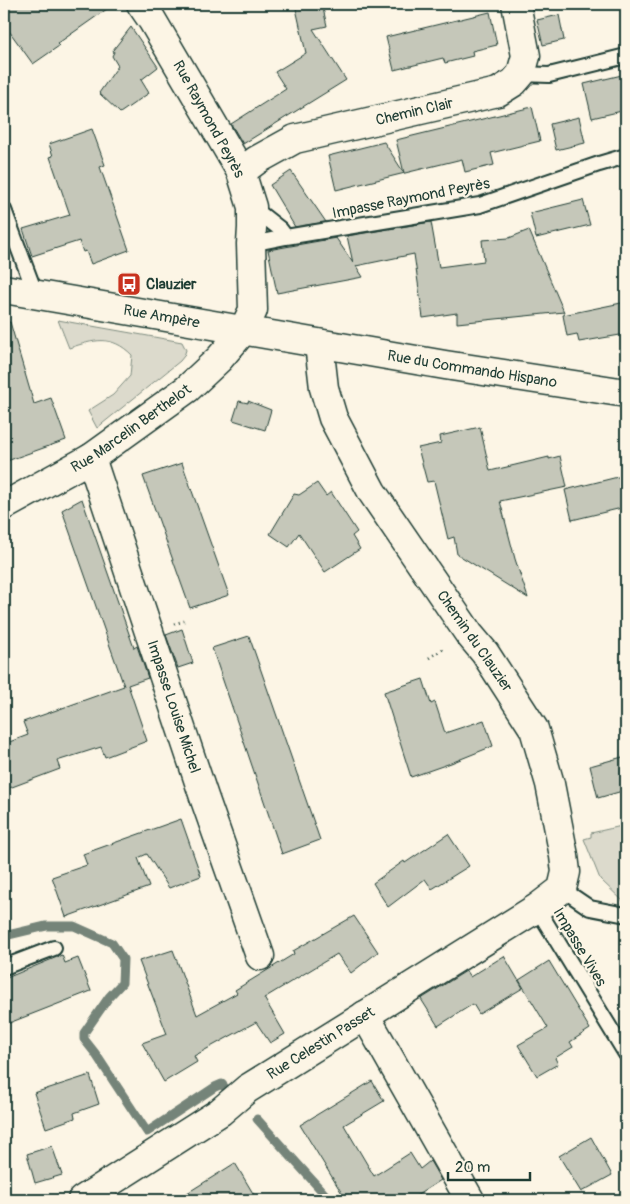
<svg xmlns="http://www.w3.org/2000/svg" width="630" height="1204" font-family="Pangolin,sans-serif">
  <style>
    .green { fill: #dcdacc; stroke: #7e8c80 }
    .lines { fill: none; stroke-linecap: round; stroke-linejoin: round }
    .stream { stroke: #758479; stroke-width: 9 }
    .building { fill: #c5c7b9; stroke: #1f3d34 }
    .service-casing { stroke: #1f3d34; stroke-width: 18 }
    .minor-casing { stroke: #1f3d34; stroke-width: 31 }
    .tertiary-casing { stroke: #1f3d34; stroke-width: 31 }
    .path { stroke: #1f3d34; stroke-width: 3; stroke-dasharray: 1 4; stroke-linecap: butt }
    .service { stroke: #fcf5e5; stroke-width: 14 }
    .minor { stroke: #fcf5e5; stroke-width: 28 }
    .tertiary { stroke: #fcf5e5; stroke-width: 28 }
    .labels { text-anchor: middle; stroke-width: 4.5; stroke-linejoin: round; paint-order: stroke }
    .street-label { font-size: 15px; fill: #1f3d34; stroke: #fcf5e5 }
    .poi-label { font-size: 15px; font-weight: bold; fill: #1f3d34; stroke: #fcf5e5; text-anchor: start }
  </style>
  <rect width="100%" height="100%" fill="#fcf5e5"/>
  <filter id="ink" filterUnits="userSpaceOnUse"><feTurbulence type="fractalNoise" baseFrequency=".02" numOctaves="2"/><feDisplacementMap in="SourceGraphic" scale="10" xChannelSelector="R" yChannelSelector="G"/><feConvolveMatrix kernelMatrix="1 2 1 2 8 2 1 2 1" color-interpolation-filters="sRGB"/></filter>
  <g filter="url(#ink)">
    <!-- green -->
    <path class="green" d="M58,320L182,342L186,350L184,356L180,361L97,428L88,411L113,395L130,376L132,355C111,334 94,340 69,348Z
      M626,825V904L600,879L584,839L591,837V833Z"/>
    <g class="lines">
      <!-- stream -->
      <path class="stream" d="M4,936L46,926H74L112,943L123,959L122,983L109,997L84,1033V1039L95,1053L147,1132L215,1087L222,1084L226,1089
        M257,1119L330,1200"/>
    </g>
    <!-- building -->
    <path class="building" d="M4,4H114L57,44L59,46L33,64L4,24Z
      M295,4H322L327,26L313,29L346,80L243,144L231,124L286,89L275,72L306,53Z
      M490,12L497,45L472,51L473,56L445,63L443,58L394,70L386,37Z
      M559,15L564,40L543,45L537,20Z
      M131,27L158,67L141,80L149,93L120,113L99,93L118,66L112,56L114,52L113,50Z
      M626,74V110L592,118L584,84Z
      M532,107L540,141L491,153L494,165L465,172L462,159L336,190L328,156L384,142L404,173L396,140Z
      M579,117L585,143L556,150L550,124Z
      M92,129L105,165L100,167L129,250L91,264L86,251L83,252L79,241L32,256L23,229L70,215L50,157L53,156L49,144Z
      M291,171L326,222L295,227L270,185Z
      M583,200L590,225L536,238L530,213Z
      M431,222L439,267L484,261L482,240L509,238L529,230L564,312L457,323V313L423,318L414,254L356,266L363,277L277,293L268,250L336,238L353,263L347,236Z
      M626,302V334L579,342L577,334L567,336L563,315Z
      M10,322L34,404L51,398L66,440L4,462V323Z
      M239,401L248,403V401L271,410L265,430L233,420Z
      M480,427L490,471L549,457V459L560,456L567,487L500,501L515,559L528,598L457,554L454,537L448,539L434,481L427,482L418,448L441,443L440,436Z
      M182,463L229,595L190,608L143,476Z
      M626,475V507L572,520L565,490Z
      M317,483L326,496L331,492L357,532L352,536L360,549L325,572L299,533L289,547L270,534L294,494L299,495Z
      M82,499L134,648L137,646L148,678L128,685L147,741L105,757L101,747L57,761L60,769L4,790V744L28,735L23,722L124,686L62,510Z
      M182,629L193,663L178,668L166,635Z
      M249,636L320,840L282,854L212,648Z
      M423,679L431,704L435,702L445,733L484,720L493,746L451,763L411,777L384,692Z
      M626,756V790L598,798L590,766Z
      M181,819L201,876L169,888L147,854L138,858L149,887L66,917L52,877L87,865L83,854Z
      M448,834L469,866L432,889L425,879L388,907L373,883L404,861L405,863Z
      M354,916L378,952L351,973L337,954L264,998L285,1034L270,1043L256,1022L194,1056L197,1062L164,1082L142,1043L167,1034L139,961L173,950L197,1015L237,993L235,990L294,954L293,951Z
      M62,955L65,963L78,958L91,991L4,1025V979Z
      M504,956L523,988L479,1014L473,1004L438,1026L421,999L466,971L470,977Z
      M549,961L590,1029L570,1042L573,1047L555,1058L558,1064L537,1076L518,1045L548,1028L519,980Z
      M90,1075L99,1104L74,1113L75,1118L46,1128L34,1093Z
      M372,1081L384,1101L344,1125L374,1176L410,1153L420,1169L430,1161L441,1180L410,1200H335L343,1195L300,1125Z
      M591,1137L612,1175L581,1192L559,1156Z
      M52,1146L62,1175L35,1183L27,1154Z
      M235,1163L257,1200H176L224,1170Z"/>
    <g class="lines">
      <!-- service casing -->
      <g class="service-casing">
        <path id="service" d="M521,74L549,75L626,56
          M252,207L280,229L286,237
          M4,210L36,295
          M251,244L286,237L480,205L599,164L626,156
          M562,889L590,908L626,915
          M537,908L626,1054
          M4,967L54,948"/>
      </g>
      <!-- minor casing -->
      <g class="minor-casing">
        <g id="minor">
          <path id="s1" d="M241,172L257,160L295,139L498,92L514,82L521,74L526,56L516,4"/>
          <path id="s2" d="M91,458L204,797L260,956"/>
          <path id="s3" d="M4,506L91,458L187,389L219,359L243,331L253,310L251,244L252,228V207L241,172L152,20L141,4"/>
          <path d="M365,1015L470,1200"/>
          <path id="s4" d="M82,1200L220,1112L247,1089L537,908L562,889L566,872L564,856L550,784L534,729L485,653L469,634L372,492L333,418L324,388L319,344"/>
        </g>
      </g>
      <!-- tertiary casing -->
      <g class="tertiary-casing">
        <g id="tertiary">
          <path id="s5" d="M4,289L445,365L626,393"/>
        </g>
      </g>
      <!-- path -->
      <path class="path" d="M174,624L184,621
        M429,658L445,648"/>
      <!-- service -->
      <use href="#service" class="service"/>
      <!-- minor -->
      <use href="#minor" class="minor"/>
      <!-- tertiary -->
      <use href="#tertiary" class="tertiary"/>
    </g>
  </g>
  <!-- icons -->
  <defs>
    <g id="bus-square" transform="scale(1.25)"><rect x="-9" y="-9" width="18" height="18" rx="4" fill="#c8321e" stroke="#fcf5e5"/><path d="M-5-6H5V4H4V6H2V4H-2V6H-4V4H-5ZM-3.5-4V0h7V-4ZM-3.5 1.2v1.5H-2V1.2ZM2 1.2v1.5H3.5V1.2Z" fill="#fff"/></g>
  </defs>
  <g fill-rule="evenodd">
    <use href="#bus-square" x="129" y="284"/>
  </g>
  <g class="labels">
    <!-- street labels -->
    <g class="street-label">
      <text dy="5" stroke="none"><textPath href="#s1" startOffset="186">Chemin Clair</textPath></text>
      <text transform="translate(209 119) rotate(61)" y="5">Rue Raymond Peyrès</text>
      <text transform="translate(411 198) rotate(-11)" y="5">Impasse Raymond Peyrès</text>
      <text dy="5" stroke="none"><textPath href="#s5" startOffset="160">Rue Ampère</textPath></text>
      <text dy="5" stroke="none"><textPath href="#s5" startOffset="475">Rue du Commando Hispano</textPath></text>
      <text dy="5" stroke="none"><textPath href="#s3" startOffset="149">Rue Marcelin Berthelot</textPath></text>
      <text transform="translate(475 641) rotate(55)" y="5">Chemin du Clauzier</text>
      <text dy="5" stroke="none"><textPath href="#s2" startOffset="262">Impasse Louise Michel</textPath></text>
      <text transform="translate(580 947) rotate(59)" y="5">Impasse Vives</text>
      <text dy="5" stroke="none"><textPath href="#s4" startOffset="286">Rue Celestin Passet</textPath></text>
    </g>
    <!-- poi labels -->
    <g class="poi-label">
      <text x="146" y="289">Clauzier</text>
    </g>
  </g>
  <!-- margin -->
  <rect width="630" height="1204" fill="none" stroke="#fcf5e5" stroke-width="20"/>
  <rect x="10" y="10" width="610" height="1184" fill="none" stroke="#1f3d34" stroke-width="2" filter="url(#ink)"/>
  <!-- scale -->
  <path d="M448 1172v8h82v-8" fill="none" stroke="#1f3d34" stroke-width="2.5"/>
  <text x="455" y="1172" font-size="15" fill="#1f3d34" stroke="#fcf5e5" stroke-width="4" paint-order="stroke">20 m</text>
</svg>
